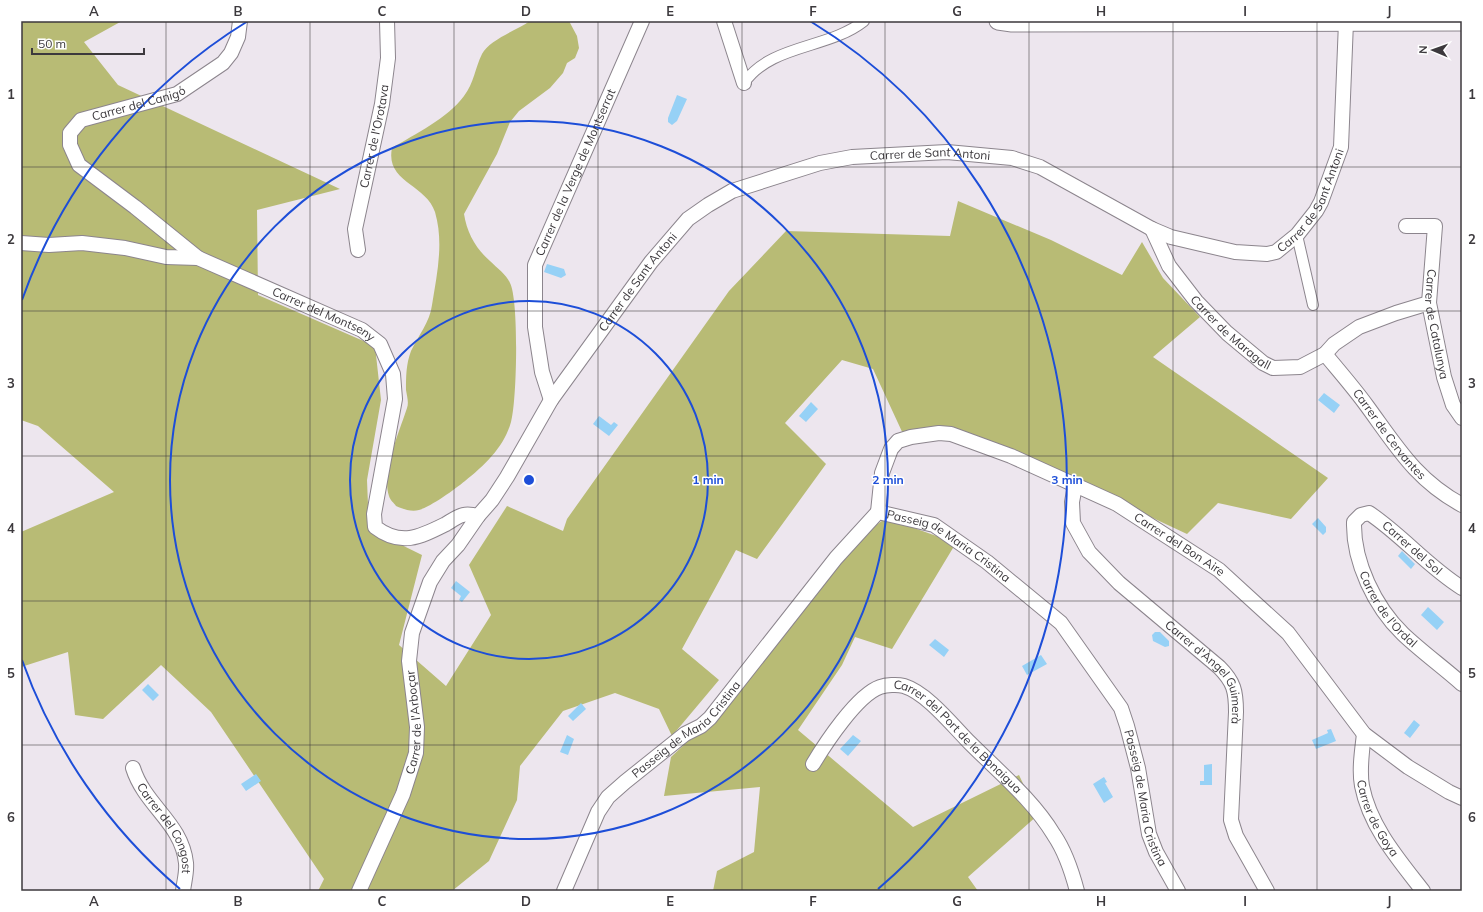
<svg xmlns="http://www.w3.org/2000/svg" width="1483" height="912" font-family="Mulish,sans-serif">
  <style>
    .green { fill: #b8bb75 }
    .water { fill: #96d1f6 }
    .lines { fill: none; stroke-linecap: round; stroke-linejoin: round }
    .pedestrian-casing { stroke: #8c858d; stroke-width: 12 }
    .minor-casing { stroke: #8c858d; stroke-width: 16 }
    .tertiary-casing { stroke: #8c858d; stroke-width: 19 }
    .pedestrian { stroke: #fff; stroke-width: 10 }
    .minor { stroke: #fff; stroke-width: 14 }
    .tertiary { stroke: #fff; stroke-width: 17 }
    .grid { fill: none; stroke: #3c393d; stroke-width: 1; stroke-opacity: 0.55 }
    .ring { fill: none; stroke: #1d4ed8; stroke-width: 2 }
    .labels { text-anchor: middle; stroke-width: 3; stroke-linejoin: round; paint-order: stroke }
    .street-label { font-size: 12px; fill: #3c393d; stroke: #fff }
    .centre { fill: #1d4ed8; stroke: #fff; stroke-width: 2 }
    .ring-label { font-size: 12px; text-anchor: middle; font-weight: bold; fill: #1d4ed8; stroke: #fff; stroke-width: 3; stroke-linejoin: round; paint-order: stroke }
    .neatline { fill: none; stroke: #3c393d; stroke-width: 1.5 }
    .grid-label { font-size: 13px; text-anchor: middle; font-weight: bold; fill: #3c393d }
  </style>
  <rect width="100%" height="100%" fill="#ede6ee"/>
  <!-- green -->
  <path class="green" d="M21,21H122L84,42L118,85L340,189L257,210L258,295L375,346L381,400L367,480L369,529L422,555L399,645L446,686L491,615L469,565L507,506L563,531L567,519L729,291L786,231L950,236L958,201L1051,240L1122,275L1142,242L1163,278L1200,317L1153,357L1328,478L1291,519L1218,503L1187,534L1078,483L948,430L904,436L873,369L842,360L785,423L826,464L757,559L736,550L682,649L719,680L672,736L659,709L615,693L563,711L520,766L517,800L489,861L452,891H318L324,879L211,712L161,665L103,719L75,715L68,652L21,667V532L114,492L38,426L21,420Z
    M530,21H569L577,36L579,48L575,58L567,63L563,73L550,88L519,111L510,122L497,154L464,214C467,233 476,249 490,261C497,268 506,274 510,283C519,300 517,401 511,422C504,447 485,465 465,481C455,489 432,506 419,510C411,512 403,509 396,506C394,503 390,500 389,496C381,473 400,430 407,408C409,403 407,396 406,390C406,377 406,364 411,351C418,336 430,322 432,305C437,274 444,243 435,212C426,184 385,182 392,148C415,134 448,118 464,96C474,83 475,68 482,54C489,40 517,30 530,21Z
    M886,518L956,543L892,649L855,637L842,665L798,730L913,827L1019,775L1038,815L968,877L978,891H713L717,871L754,852L760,787L664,796L671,757L703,727L840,551Z"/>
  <!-- water -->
  <path class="water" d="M677,95L687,99L677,121L672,125L668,122V118Z
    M547,264L564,269L566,275L561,278L544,272Z
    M1324,393L1340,405L1334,413L1318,400Z
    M811,402L818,409L806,422L799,416Z
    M599,416L611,425L614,422L618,425L609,436L593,424Z
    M1318,518L1326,527V532L1323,535L1312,524Z
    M1402,551L1415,564L1411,569L1398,556Z
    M456,581L470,592L462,602L459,600L461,596L451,588Z
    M1428,607L1444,622L1437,630L1421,615Z
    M1155,632H1160L1169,641V646L1165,647L1153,641L1152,635Z
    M935,639L949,650L944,657L929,645Z
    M1041,655L1047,664L1027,675L1022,666Z
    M148,684L159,695L153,701L142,690Z
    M581,703L586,709L573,721L568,716Z
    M1414,720L1420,725L1410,738L1404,733Z
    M1331,729L1336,741L1316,749L1312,740L1328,733L1327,730Z
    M567,735L574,739L568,755L560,752Z
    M853,735L861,741L848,756L840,749Z
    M1212,764V785H1200V781H1204V765Z
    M256,774L261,781L246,791L241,784Z
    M1104,777L1107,782L1105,783L1113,797L1104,803L1093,784Z"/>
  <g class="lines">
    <!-- pedestrian casing -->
    <g class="pedestrian-casing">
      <path id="pedestrian" d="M744,83C771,44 829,49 864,21
        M1297,235L1313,305"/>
    </g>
    <!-- minor casing -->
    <g class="minor-casing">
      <g id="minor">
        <path d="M724,21L744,83"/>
        <path id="s1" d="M1406,226H1435L1429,303L1444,377L1453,405L1462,418"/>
        <path id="s2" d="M1152,229L1169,266L1196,301L1227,333L1263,363L1273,368L1300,367L1325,354L1334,344L1359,327L1396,313L1429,303"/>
        <path id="s3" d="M21,243L49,245L82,243L125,248L166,257L198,258L362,330L380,344L393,374L395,399L374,514L375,527C401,547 420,537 446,524C451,521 458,516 463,515C468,514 474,515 478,516"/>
        <path id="s4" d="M358,250L355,229L382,104L388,58L387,21"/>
        <path id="s5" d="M198,258L135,207L79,165L70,145V133L81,120L177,94L223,63L231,53L238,37L240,21"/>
        <path id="s6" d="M1325,354C1339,371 1354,388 1367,406C1397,447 1416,480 1462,505"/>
        <path id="s7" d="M551,400L542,372L535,327V265L642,21"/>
        <path id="s8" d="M1075,486L1072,502L1073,523L1089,552L1119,583L1219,667C1234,682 1236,691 1236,712L1231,820L1236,836L1267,891"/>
        <path id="s9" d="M878,512L882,473L891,449L898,441L911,437L939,433L951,434L1011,456L1117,504L1219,570L1288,633L1364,734L1408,767L1449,792L1462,798"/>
        <path id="s10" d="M1462,588C1428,567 1402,535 1369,513L1361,515L1354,522C1353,562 1375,607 1403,634C1422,652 1443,667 1462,684"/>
        <path id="s11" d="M1364,734C1362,751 1359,770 1362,786C1370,827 1399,860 1423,891"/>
        <path id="s12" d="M813,764C825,744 857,695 880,687C886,685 897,684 904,686C927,693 953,726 970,743C999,772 1033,800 1054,835C1065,851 1072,872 1077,891"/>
        <path id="s13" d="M133,768C145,806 182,823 186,863C187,872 184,882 183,891"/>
        <path id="s14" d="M359,891L403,794L416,753L417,727L409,661L412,633L430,582L443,561L458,545L478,516L492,500L507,477L551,400L651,262L688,219L708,205L732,191L820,163L852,157L947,152L1012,158L1040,167L1152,229L1171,237L1235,252L1267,254L1276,252L1297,235L1316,211L1321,202L1341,147L1346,22"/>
        <path id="s15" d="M564,891L598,812L608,797L625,782L685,734L701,726L710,718L836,558L878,512L934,525L987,562L1061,623L1121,708L1127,726L1138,768L1149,834L1156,852L1178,891"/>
      </g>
    </g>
    <!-- tertiary casing -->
    <g class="tertiary-casing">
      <path id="tertiary" d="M998,21L1012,23L1462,22"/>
    </g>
    <!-- pedestrian -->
    <use href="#pedestrian" class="pedestrian"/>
    <!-- minor -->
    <use href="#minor" class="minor"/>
    <!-- tertiary -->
    <use href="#tertiary" class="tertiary"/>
  </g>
  <!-- grid -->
  <path class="grid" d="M166,21V891M310,21V891M454,21V891M598,21V891M742,21V891M885,21V891M1029,21V891M1173,21V891M1317,21V891M21,167H1462M21,311H1462M21,456H1462M21,601H1462M21,745H1462"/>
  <!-- distance rings -->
  <g class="ring">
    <circle cx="529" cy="480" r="179"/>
    <circle cx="529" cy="480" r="359"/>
    <path d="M180 889A538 538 0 0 1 22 660M22 300A538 538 0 0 1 248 21M810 21A538 538 0 0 1 878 889"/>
  </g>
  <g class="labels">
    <!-- street labels -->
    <g class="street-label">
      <text dy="4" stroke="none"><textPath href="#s5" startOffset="262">Carrer del Canigó</textPath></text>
      <text dy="4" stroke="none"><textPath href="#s4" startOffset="116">Carrer de l'Orotava</textPath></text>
      <text dy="4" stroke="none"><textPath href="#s14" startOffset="1026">Carrer de Sant Antoni</textPath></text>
      <text dy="4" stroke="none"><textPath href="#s7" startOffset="238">Carrer de la Verge de Montserrat</textPath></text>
      <text dy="4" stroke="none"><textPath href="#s14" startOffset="1457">Carrer de Sant Antoni</textPath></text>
      <text dy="4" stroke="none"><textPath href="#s14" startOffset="690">Carrer de Sant Antoni</textPath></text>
      <text dy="4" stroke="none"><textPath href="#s3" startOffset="316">Carrer del Montseny</textPath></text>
      <text dy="4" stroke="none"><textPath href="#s1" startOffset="128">Carrer de Catalunya</textPath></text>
      <text dy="4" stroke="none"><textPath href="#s2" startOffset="132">Carrer de Maragall</textPath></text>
      <text dy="4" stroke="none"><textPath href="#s6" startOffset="103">Carrer de Cervantes</textPath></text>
      <text dy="4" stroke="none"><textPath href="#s9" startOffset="384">Carrer del Bon Aire</textPath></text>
      <text dy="4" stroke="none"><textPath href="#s15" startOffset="579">Passeig de Maria Cristina</textPath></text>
      <text transform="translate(1412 548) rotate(41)" y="4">Carrer del Sol</text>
      <text dy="4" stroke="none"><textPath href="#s10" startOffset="234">Carrer de l'Ordal</textPath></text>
      <text dy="4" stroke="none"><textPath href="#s8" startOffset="241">Carrer d'Àngel Guimerà</textPath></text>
      <text dy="4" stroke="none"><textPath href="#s14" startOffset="180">Carrer de l'Arboçar</textPath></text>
      <text dy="4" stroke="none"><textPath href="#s15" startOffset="208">Passeig de Maria Cristina</textPath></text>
      <text dy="4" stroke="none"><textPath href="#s12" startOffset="201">Carrer del Port de la Bonaigua</textPath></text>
      <text dy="4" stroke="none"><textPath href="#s15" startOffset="915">Passeig de Maria Cristina</textPath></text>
      <text dy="4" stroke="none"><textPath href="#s11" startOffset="88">Carrer de Goya</textPath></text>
      <text dy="4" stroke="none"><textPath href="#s13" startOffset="69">Carrer del Congost</textPath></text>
    </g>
  </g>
  <circle cx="529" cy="480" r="6" class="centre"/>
  <g class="ring-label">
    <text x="708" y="484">1 min</text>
    <text x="888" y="484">2 min</text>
    <text x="1067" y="484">3 min</text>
  </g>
  <!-- border -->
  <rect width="1483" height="912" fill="none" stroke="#ffffff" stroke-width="44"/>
  <!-- north arrow -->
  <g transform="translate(1433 50) rotate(272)" stroke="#ffffff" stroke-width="3" paint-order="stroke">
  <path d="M0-3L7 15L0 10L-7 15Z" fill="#3c393d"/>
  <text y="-6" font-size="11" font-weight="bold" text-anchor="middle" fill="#3c393d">N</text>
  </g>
  <!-- scale -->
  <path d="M32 48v6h112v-6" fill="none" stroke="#3c393d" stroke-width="2"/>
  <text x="38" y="48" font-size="12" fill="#3c393d" stroke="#ffffff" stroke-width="3" paint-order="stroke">50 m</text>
  <rect x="22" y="22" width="1439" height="868" class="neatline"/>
  <g class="grid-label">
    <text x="94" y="16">A</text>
    <text x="238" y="16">B</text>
    <text x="382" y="16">C</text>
    <text x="526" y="16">D</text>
    <text x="670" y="16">E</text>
    <text x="813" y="16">F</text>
    <text x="957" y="16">G</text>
    <text x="1101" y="16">H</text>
    <text x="1245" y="16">I</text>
    <text x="1389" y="16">J</text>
    <text x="11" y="99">1</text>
    <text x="1472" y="99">1</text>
    <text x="11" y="244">2</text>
    <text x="1472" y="244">2</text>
    <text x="11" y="388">3</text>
    <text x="1472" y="388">3</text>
    <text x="11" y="533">4</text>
    <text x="1472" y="533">4</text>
    <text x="11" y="678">5</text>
    <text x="1472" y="678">5</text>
    <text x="11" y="822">6</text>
    <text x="1472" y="822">6</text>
    <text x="94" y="906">A</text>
    <text x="238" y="906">B</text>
    <text x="382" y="906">C</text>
    <text x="526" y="906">D</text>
    <text x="670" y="906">E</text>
    <text x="813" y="906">F</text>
    <text x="957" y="906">G</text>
    <text x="1101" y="906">H</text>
    <text x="1245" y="906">I</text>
    <text x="1389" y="906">J</text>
  </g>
</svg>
